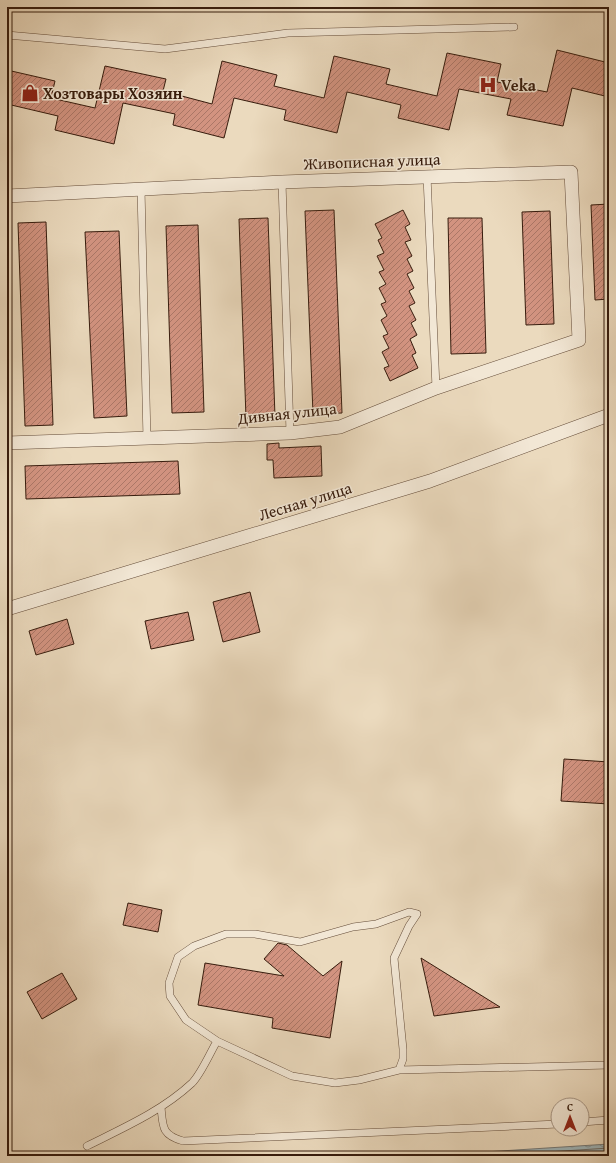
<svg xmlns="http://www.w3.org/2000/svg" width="616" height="1163" font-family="'Gentium Book Plus',serif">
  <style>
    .water { fill: url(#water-waves); stroke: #757977 }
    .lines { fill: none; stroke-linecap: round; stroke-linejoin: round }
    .shore { stroke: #6b6a65; stroke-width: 1 }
    .building { fill: url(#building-hatch); stroke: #371c0d }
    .service-casing { stroke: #644c39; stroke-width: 8 }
    .minor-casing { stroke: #644c39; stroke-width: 14 }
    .service { stroke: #f2e7d5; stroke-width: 7 }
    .minor { stroke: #f2e7d5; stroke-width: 13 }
    .labels { text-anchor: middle; stroke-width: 3; stroke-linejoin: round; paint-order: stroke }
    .poi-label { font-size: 16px; font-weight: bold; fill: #371c0d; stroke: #f2e7d5; text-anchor: start }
    .street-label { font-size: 16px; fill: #371c0d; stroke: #f2e7d5 }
  </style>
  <defs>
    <pattern id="water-waves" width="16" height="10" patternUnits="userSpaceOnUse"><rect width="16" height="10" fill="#9fb7bd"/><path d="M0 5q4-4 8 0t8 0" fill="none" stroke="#829498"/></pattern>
    <pattern id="building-hatch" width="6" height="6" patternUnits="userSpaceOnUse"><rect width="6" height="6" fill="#d29380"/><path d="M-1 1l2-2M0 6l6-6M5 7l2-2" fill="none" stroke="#ab7767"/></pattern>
  </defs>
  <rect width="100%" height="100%" fill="#ebdabe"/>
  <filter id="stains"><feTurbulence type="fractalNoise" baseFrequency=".005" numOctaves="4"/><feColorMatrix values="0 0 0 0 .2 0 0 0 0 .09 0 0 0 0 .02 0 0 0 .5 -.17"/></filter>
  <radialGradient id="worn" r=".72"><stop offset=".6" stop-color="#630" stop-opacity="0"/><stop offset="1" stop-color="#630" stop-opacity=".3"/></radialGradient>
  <!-- water -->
  <path class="water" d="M609,1144V1156H423Z"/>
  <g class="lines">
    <!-- shore -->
    <path class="shore" d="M487,1156L609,1148
      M567,1156L609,1153"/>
  </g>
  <!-- building -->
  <path class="building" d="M557,50L609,63V97L572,88L563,126L507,115L511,99L459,89L449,130L398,118L401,105L347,92L337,133L284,120L286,110L234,98L224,138L173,125L175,114L123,103L114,144L55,130L58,116L7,104V70L55,81L51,98L95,108L105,66L166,79L163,91L212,104L222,61L277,75L274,86L324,98L334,56L390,69L386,84L437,96L447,53L501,64L497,82L547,92Z
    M609,204V299L595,300L591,205Z
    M334,210L342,413L313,414L305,211Z
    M403,210L410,224L405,227L411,240L405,242L412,256L407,259L413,271L407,274L414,288L409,291L415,303L409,306L416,320L411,323L417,335L410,339L416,353L412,355L418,368L390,381L384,368L389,366L382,352L389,348L383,336L388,334L381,320L387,316L381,304L386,302L379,288L386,284L379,272L384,270L377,256L384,253L378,240L382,238L375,224Z
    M550,211L554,324L526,325L522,212Z
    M268,218L275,417L246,418L239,219Z
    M448,218H482L486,353L451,354Z
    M46,222L53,425L25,426L18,223Z
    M198,225L204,412L172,413L166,226Z
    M119,231L127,416L94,418L85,232Z
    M279,443V448L321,446L322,476L274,478L273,460H267V444Z
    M178,461L180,494L26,499L25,466Z
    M250,592L260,632L223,642L213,602Z
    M188,612L194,640L151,649L145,621Z
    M67,619L74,644L36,655L29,631Z
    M564,759L609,762V804L561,801Z
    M128,903L162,910L158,932L123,925Z
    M278,943L287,945L323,976L342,961L330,1038L272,1028L273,1018L198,1005L205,963L284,976L264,959Z
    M421,958L500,1007L434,1016Z
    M62,973L77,999L42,1019L27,992Z"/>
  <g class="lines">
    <!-- service casing -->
    <g class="service-casing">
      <path id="service" d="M7,35L165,49L288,33L514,27
        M427,176L436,388
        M282,182L290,433
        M141,189L147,439
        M217,1041L292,1076L335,1083L359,1080L399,1070L609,1065
        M161,1107C163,1126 161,1135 183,1141L558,1124
        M582,1122L609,1120
        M87,1146C123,1128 162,1111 192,1083C201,1074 210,1053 217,1041L186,1020L170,996L169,983L178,957L194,946L226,934H255L300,942L353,927L376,924L409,912L417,914L409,926L394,958L403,1049V1059L399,1070"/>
    </g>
    <!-- minor casing -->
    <g class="minor-casing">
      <path id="minor" d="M7,196L282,182L571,172L579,340L436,388L340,427L290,433L7,443
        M7,609L430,481L609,415"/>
    </g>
    <!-- service -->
    <use href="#service" class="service"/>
    <!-- minor -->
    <use href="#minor" class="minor"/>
  </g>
  <!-- icons -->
  <defs>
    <g id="hospital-bare" transform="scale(1.38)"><path d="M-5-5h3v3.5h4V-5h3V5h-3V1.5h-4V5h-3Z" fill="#8f2418" stroke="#f2e7d5" stroke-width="2.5" paint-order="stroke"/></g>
    <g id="shop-bare" transform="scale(1.38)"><path d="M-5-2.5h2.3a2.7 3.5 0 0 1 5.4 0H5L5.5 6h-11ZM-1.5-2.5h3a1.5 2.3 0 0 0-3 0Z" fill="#8f2418" stroke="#f2e7d5" stroke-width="2.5" paint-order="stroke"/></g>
  </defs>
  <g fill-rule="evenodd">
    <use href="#hospital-bare" x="488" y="85"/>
    <use href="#shop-bare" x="30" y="93"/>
  </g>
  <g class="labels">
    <!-- poi labels -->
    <g class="poi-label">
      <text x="501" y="91">Veka</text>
      <text x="43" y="99">Хозтовары Хозяин</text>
    </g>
    <!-- street labels -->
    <g class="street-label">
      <text transform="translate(372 161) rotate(-2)" y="6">Живописная улица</text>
      <text transform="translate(287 413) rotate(-6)" y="6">Дивная улица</text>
      <text transform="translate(305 501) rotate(-17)" y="6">Лесная улица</text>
    </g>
  </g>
  <!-- margin -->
  <rect width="616" height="1163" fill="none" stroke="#ebdabe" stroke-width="24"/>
  <rect x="8" y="8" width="600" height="1147" fill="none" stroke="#371c0d" stroke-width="2"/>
  <rect x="12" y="12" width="592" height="1139" fill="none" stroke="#371c0d"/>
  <!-- north arrow -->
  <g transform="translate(570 1117)"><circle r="19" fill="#f2e7d5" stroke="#a79685"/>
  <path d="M0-3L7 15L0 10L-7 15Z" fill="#8f2418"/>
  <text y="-6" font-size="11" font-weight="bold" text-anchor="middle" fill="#371c0d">С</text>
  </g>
  <rect width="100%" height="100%" filter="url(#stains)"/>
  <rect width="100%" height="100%" fill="url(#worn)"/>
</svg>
